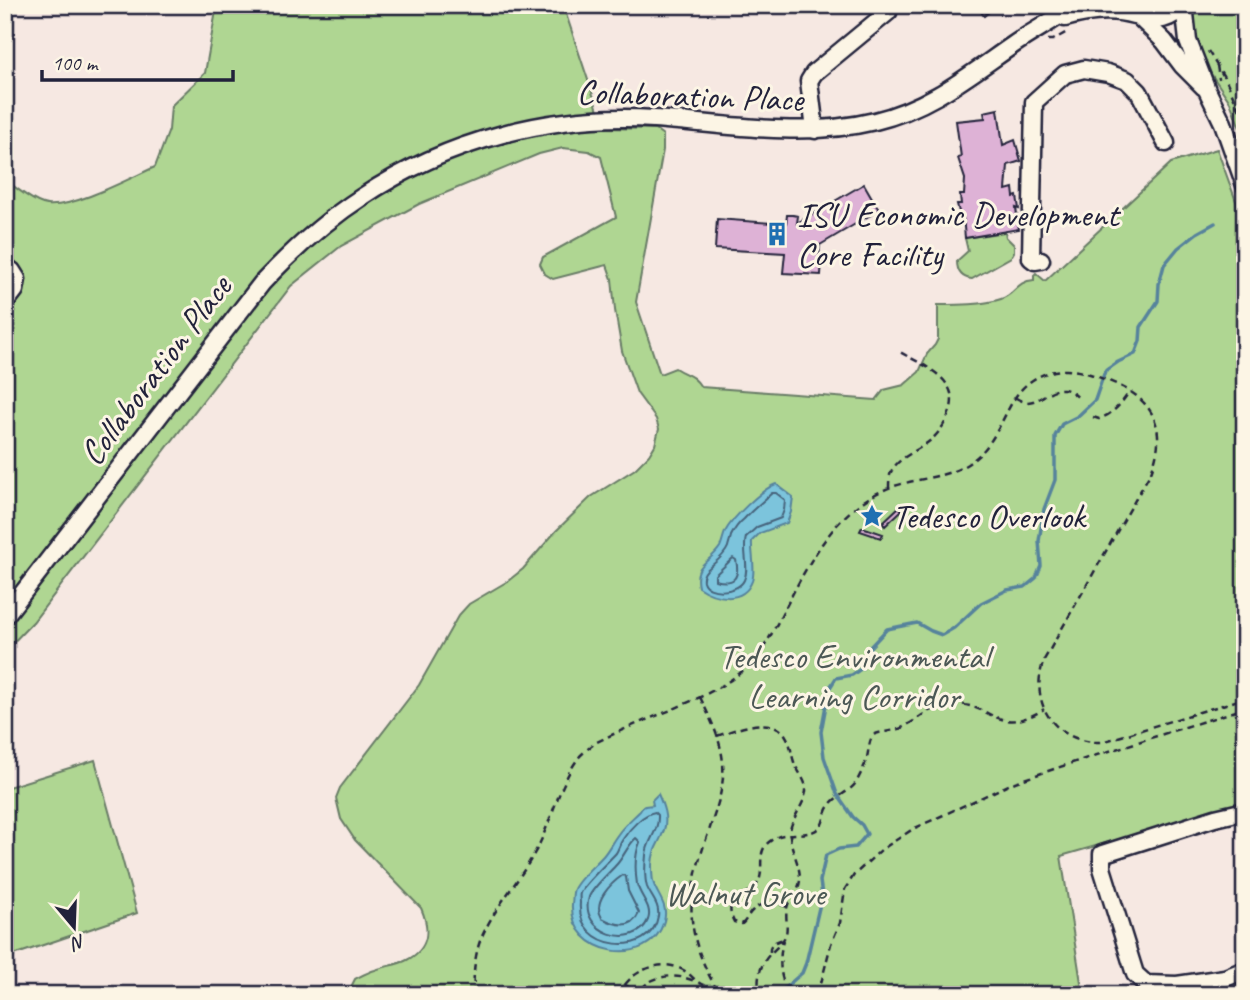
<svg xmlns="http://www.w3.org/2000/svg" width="1250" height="1000" font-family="Caveat,sans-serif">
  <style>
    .green { fill: #afd692; stroke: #687c66; stroke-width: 2 }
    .water { fill: #7bc4dc; stroke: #57839c; stroke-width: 2 }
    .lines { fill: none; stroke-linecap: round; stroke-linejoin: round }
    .shore { stroke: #46637b; stroke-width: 2 }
    .stream { stroke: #57839c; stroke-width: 3.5 }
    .building { fill: #deb2d6; stroke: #22223b; stroke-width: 2 }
    .minor-casing { stroke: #22223b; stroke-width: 21 }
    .path { stroke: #22223b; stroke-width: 2.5; stroke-dasharray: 7 5; stroke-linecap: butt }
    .minor { stroke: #fcf5e5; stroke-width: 16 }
    .labels { text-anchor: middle; stroke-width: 6; stroke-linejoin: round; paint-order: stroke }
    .street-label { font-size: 35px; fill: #22223b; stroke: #fcf5e5 }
    .poi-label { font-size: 35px; fill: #22223b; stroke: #fcf5e5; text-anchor: start }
    .park-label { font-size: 35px; fill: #4c5855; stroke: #fcf5e5 }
  </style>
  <rect width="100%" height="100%" fill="#f6e8e2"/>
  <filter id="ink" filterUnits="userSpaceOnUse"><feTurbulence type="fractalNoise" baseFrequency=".0143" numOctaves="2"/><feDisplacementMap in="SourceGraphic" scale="14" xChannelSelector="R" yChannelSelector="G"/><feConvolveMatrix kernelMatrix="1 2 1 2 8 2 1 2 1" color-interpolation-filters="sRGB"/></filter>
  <g filter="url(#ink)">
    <!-- green -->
    <path class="green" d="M217,5H563L604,128L655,129L663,135V150L636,302L660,374L675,368C687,376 693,374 701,387L876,400L884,390L904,385L919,372L927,354L935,345L938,339V305C957,305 984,305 1001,299C1016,294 1016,281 1034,280V275L1036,273L1045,281L1171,163L1217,149L1245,226V803L1061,856L1083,995H352L350,989L355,979C361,976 368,972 375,970C385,966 397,965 407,960C430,948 430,929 421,908L355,840L341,819L336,798L340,788L419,685L458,616L469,604L508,581L523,569L556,531L591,497L635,469L649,455L655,445L659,429L656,419L637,393L622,351L615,310L612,279L607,265L553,279L545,274L540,264L543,257L616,217L601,157L589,151L563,148L539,154L419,204L341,246L291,286L33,622L5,651V179C14,187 36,204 47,205C74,208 128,179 155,167L169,130L171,106L205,73Z
      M1193,5H1245V141L1230,102L1201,59L1190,18Z
      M1005,232L1006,237L1014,245V252L1011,257L972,279C961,278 957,271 957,261L968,251L965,238Z
      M95,760L137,913L5,958V788Z"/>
    <!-- water -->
    <path class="water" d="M776,484L793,497L791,512L787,523L760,533L752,541C751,553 756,569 752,581C743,605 714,598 698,587C693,563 709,564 720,547C722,543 723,537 725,532C732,518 762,489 776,484Z
      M658,794C663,805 668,818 664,830C659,845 653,847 652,865C652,870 652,876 653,881C656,895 669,904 664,921C650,970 569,956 572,904C573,899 572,893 574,889C579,878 595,865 603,856C609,849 612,842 618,834C624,825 632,819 640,811C641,810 641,808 643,807C645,805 650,806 653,805L652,800Z"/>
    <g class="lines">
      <!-- shore -->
      <path class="shore" d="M772,493H776L785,500L784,510L781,518L757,527L746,537C742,551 750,568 744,580C738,593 707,595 703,581C702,575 706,570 710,567C717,561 725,555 728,547C728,546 731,537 731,536C734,530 739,523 744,519C752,510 763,501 772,493Z
        M733,558L736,560C740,578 734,585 715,580V575Z
        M655,812L658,815C659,832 647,840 646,855C645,865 644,877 647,887C651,897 660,905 658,916C652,958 576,952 580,903C580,900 579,896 580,893C584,884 608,862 616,853C619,848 620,843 623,839C630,828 643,814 655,812Z
        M636,838L640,842C635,854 635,871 637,884C640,897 653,907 648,920C635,951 578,933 589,897C592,888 610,872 617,864C624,856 628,845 636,838Z
        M623,875L626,877L628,891L639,913C632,930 615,925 602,918C592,902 610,884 623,875Z"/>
      <!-- stream -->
      <path class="stream" d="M781,995L780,992L802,973L806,963L822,895L820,881L826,855L839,849L856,847L867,834L862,825L853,817L837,794L824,757L821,732L829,689L836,678L852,675L862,668L864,657L870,647L887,629L917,623L931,631L942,635L954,628L981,603L1007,590L1025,587L1036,578L1041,566L1039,541L1044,509L1055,480V436L1062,424L1078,416L1095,400L1105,371L1118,362L1135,354L1140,341L1141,327L1158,301L1159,284L1164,265L1178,248L1197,233L1215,223"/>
    </g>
    <!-- building -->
    <path class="building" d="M976,5H997L984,16Z
      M998,109L1003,145L1015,140L1021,161L1008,165L1006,190L1013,188L1014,197L1017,196L1019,209L1016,208L1019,229L965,238L963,216H960L957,204H961L960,195H964L965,179L958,158L961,157L956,121L985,118L984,112Z
      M864,184L879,210L820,245L819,258H822L821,275L783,273L785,253L715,249L717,219L786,224L787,215H793L798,216L797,223Z
      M899,507L902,510L885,526L882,523Z
      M862,527L883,534L881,538L860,531Z"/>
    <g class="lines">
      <!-- minor casing -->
      <g class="minor-casing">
        <path id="minor" d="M1184,5L1188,41L1207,90L1223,123L1245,185
          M1139,17L1164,41L1182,65L1204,87
          M1139,17C1157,22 1171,21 1183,5
          M1065,18C1088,11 1111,8 1134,15
          M815,130L809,81L814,73L888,12L886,5
          M1041,260L1035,261L1031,258L1034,102L1065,74L1084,69L1108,73L1127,80L1139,92L1166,143
          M5,266L12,271L17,279L15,290L5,303
          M5,616L262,283C292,251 325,221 362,197C446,141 553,112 654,119C727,124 802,139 875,121C929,108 968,76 1013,45C1033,31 1055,20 1075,5
          M1245,811L1215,818L1102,854V868L1135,974L1146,984L1177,985L1225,978L1245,970"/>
      </g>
      <!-- path -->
      <path class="path" d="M1048,40H1053L1067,32
        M1208,51L1227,82L1245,122
        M1217,65L1219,79
        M1016,398C1037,411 1045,387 1064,389C1070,390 1074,394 1079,398
        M1093,417L1099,419C1113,414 1122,403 1129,392
        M889,488C889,483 889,477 891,472C897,459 913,453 924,445C937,437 945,425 950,411C961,379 922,365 900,352
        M700,697C710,718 721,739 723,763C725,787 716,809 709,831C685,897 683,933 720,995
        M717,736C736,729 773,714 786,736C791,744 791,753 794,762C797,771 807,781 806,791C804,806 792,817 790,831C789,848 800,862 800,879C800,891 789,897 787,908C785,916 788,925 786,934C783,942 778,946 773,951C760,963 756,978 760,995
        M787,907C777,902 762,901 753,910C748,914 747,920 742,924L734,922C720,894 751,899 759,881C765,865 754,849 775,838C787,830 810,839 821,826C825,820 824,812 829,806C836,795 850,793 857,781C860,775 864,768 866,761C869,752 868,743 873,735C881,731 890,732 899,729C918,721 930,705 952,704C993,703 997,738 1044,709
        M770,952C769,942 776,942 783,939
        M783,980C779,969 780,953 783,941
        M624,984L639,994C647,974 677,973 694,981
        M474,995C473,976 474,959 480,941C493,909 517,884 534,854C552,823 558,784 580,756C585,751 591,746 597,742C621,730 646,720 671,710C707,694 741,681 764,647C797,592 821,517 884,490C913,477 948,480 973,460C994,444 1001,421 1014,399C1032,371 1063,364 1093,375C1109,381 1127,387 1140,399C1163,420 1161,446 1151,472L1044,660C1028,703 1055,744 1102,742L1245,698
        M620,995C626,973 658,959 679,968C696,975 692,985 716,988
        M627,995L630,988
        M818,995L831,944L840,923L845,889L854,875L881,850L913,829L1015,782L1075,762L1245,708"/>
      <!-- minor -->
      <use href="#minor" class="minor"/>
    </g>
  </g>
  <!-- icons -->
  <defs>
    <g id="building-bare" transform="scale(1.89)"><path d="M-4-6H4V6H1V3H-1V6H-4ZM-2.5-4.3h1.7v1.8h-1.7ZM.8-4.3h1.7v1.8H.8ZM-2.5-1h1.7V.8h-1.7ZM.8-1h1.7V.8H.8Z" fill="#1f6fb2" stroke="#fcf5e5" stroke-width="2.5" paint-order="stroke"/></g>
    <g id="sight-bare" transform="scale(1.89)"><path d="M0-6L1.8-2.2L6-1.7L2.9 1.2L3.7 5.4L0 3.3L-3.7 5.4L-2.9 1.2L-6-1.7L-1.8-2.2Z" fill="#1f6fb2" stroke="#fcf5e5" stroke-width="2.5" paint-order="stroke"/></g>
  </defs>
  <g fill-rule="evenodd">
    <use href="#building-bare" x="777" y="234"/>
    <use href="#sight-bare" x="872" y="516"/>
  </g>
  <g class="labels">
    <!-- street labels -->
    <g class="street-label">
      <text transform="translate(690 95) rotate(2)" y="12">Collaboration Place</text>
      <text transform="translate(155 370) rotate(-53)" y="12">Collaboration Place</text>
    </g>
    <!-- poi labels -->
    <g class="poi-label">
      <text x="797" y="226">ISU Economic Development<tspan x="797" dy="40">Core Facility</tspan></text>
      <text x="892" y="528">Tedesco Overlook</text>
    </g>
    <!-- park labels -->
    <g class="park-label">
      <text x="854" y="668">Tedesco Environmental<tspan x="854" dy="40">Learning Corridor</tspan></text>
      <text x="745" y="905">Walnut Grove</text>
    </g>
  </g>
  <!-- margin -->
  <rect width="1250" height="1000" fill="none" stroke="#fcf5e5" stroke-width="28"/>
  <rect x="14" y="14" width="1222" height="972" fill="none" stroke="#22223b" stroke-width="2.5" filter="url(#ink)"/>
  <!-- north arrow -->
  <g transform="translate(74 927) rotate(161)" stroke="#fcf5e5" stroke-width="5" paint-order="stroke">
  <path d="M0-5L12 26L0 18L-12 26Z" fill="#22223b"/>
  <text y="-10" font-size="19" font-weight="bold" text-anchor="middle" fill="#22223b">N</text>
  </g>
  <!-- scale -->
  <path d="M42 70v10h191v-10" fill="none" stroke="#22223b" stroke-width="3.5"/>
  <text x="52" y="70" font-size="21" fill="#22223b" stroke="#fcf5e5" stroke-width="5" paint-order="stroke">100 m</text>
</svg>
